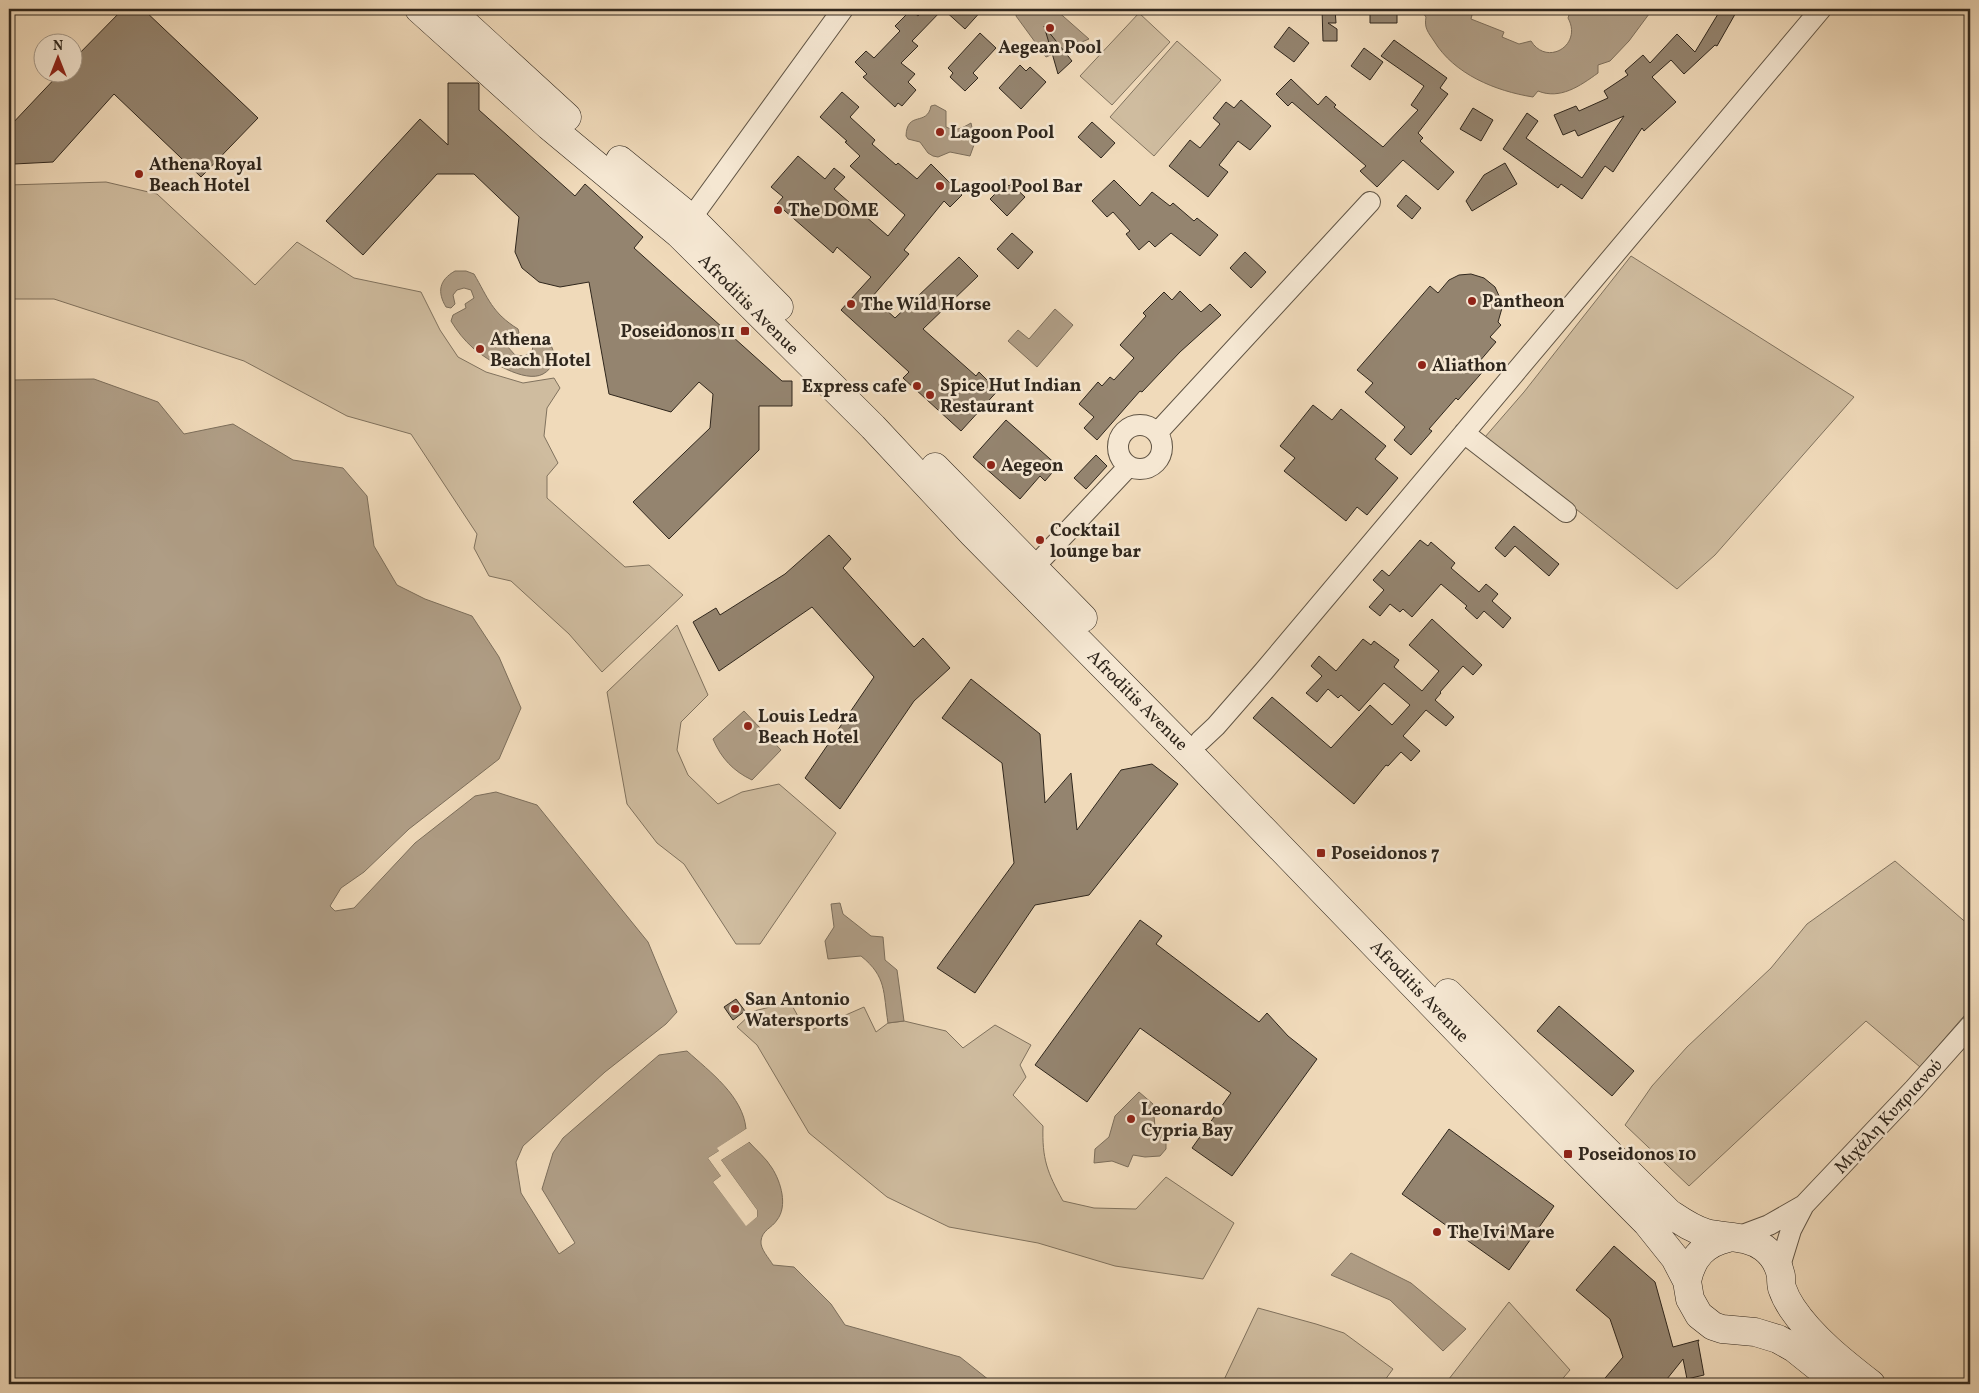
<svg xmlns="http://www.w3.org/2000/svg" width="1979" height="1393" font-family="Vollkorn,serif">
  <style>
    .green { fill: #cfbc9f; stroke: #80725e }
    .water { fill: #af9d85; stroke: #7c6e5b }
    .pier { fill: #f0daba }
    .building { fill: #94846f; stroke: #30271d }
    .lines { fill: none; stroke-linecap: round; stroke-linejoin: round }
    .minor-casing { stroke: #605444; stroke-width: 22 }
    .secondary-casing { stroke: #30271d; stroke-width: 29 }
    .minor { stroke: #f5e7d2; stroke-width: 20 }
    .secondary { stroke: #f5e7d2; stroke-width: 28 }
    .poi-dot { fill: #8f2418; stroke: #f5e7d2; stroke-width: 2 }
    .labels { text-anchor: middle; stroke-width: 5; stroke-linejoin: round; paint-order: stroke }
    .poi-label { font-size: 18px; font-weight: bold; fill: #30271d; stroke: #f5e7d2; text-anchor: start }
    .street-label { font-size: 18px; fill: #30271d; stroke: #f5e7d2 }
  </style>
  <rect width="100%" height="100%" fill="#f0daba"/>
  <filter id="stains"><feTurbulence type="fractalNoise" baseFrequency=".004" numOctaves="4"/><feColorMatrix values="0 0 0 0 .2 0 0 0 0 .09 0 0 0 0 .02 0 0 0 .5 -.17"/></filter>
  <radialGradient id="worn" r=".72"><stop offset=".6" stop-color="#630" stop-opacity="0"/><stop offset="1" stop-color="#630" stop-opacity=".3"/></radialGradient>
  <!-- green -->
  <path class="green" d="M1139,13L1170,42L1112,105L1080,76Z
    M1177,41L1221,80L1154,156L1110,117Z
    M106,182L157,194L255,285L297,242L354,278L421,292L440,330L458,357L486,372L523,383L554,378L560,388L547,408L544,436L558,463L547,476V498L625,567L649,565L683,595L602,672L569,634L511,581L489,576L474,548L477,534L411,434L347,416L244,361L54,299H9V185Z
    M1631,256L1854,397L1715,555L1677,589L1485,437L1524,392Z
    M677,625L708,695L681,722L677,750L688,775L718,804L742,792L779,784L836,833L760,944H736L684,864L657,843L627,804L607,692Z
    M1895,861L1970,926V1009L1920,1067L1866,1021L1689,1186L1625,1125L1652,1086L1687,1047L1771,968L1807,924Z
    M790,1002L807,1032L864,1007L876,1032L888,1023L904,1021L946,1031L963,1048L995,1025L1031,1045L1020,1065L1026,1077L1013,1095L1043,1126C1042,1159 1047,1172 1063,1201L1094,1208L1136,1209L1166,1177L1234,1223L1203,1279L1115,1266L1038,1243L949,1227L887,1197L809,1133L757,1045L737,1027L754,1011Z
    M1509,1302L1570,1370L1558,1384H1445Z
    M1258,1308L1316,1324L1344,1333L1393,1369L1382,1384H1222Z"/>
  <!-- water -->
  <path class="water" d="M1017,9H1055L1089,39L1046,57L1016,16Z
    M1417,9H1458L1472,15L1471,19L1504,32L1502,37L1519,44L1531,41C1547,67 1583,45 1568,18L1571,9L1652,10L1629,41L1610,61L1598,65V73C1580,86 1560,100 1538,91L1533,97C1495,91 1454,74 1434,41C1428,32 1424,28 1426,17L1423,13H1418Z
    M935,105L946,111V127C956,132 962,128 971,123L975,142L970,156L950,152L938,157L933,156L928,153L920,142L908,139L906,136C907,110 927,127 931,106Z
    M455,271H466L474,274C488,298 492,313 518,329L519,333L508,337L507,346L515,355L524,356L532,352L533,345L527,335C551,330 565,362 543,374C525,384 487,360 473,348C464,340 457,331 451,321L453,315L466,308L465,304L474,298L471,290L464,288L457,290L453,295L455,304L451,308L446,307C437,292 439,280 455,271Z
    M1055,309L1073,325L1037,367L1008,341L1018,330L1029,339Z
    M94,379L158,402L184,434L233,424L293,460L343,468L367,496L374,546L397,585L425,599L472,616L499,657L521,708L499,759L409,829L364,872L341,888L330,906L335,911L354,908L415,843L475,796L496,792L537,805L648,942L677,1012L666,1024L605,1072L523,1146L516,1162L521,1193L559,1254L575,1243L542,1189L553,1153L563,1138L659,1055L687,1051C710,1072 743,1096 746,1129L718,1148L719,1151L708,1158L721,1176L713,1182L746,1225L757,1217V1210L721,1160L749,1142C756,1150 766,1158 772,1168C781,1182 788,1206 777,1220C772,1228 762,1230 761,1241C760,1249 769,1258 773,1265L794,1267L831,1304L845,1325L960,1357L994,1384H9V380Z
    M744,711L781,750L752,780C733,771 721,758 713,739Z
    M840,903L843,914L871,936L883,937L885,960L897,970L904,1021L888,1023C883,992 887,977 861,956L828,959L825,941L834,927L831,904Z
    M1139,1092L1153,1104L1155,1127L1166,1136V1149L1160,1156L1145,1157L1133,1155L1128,1167L1112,1161L1094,1163L1095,1149L1109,1137L1115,1116Z
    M1351,1253L1411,1283L1466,1329L1443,1351L1390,1300L1331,1275Z"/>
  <!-- pier -->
  <path class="pier" d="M746,1129L747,1132L721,1149V1153L712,1159L723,1175L716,1183L746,1222L755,1215V1211L718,1160L748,1139L749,1142L721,1160L757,1210V1217L746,1226L713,1182L721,1176L708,1158L719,1151L717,1148Z"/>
  <!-- building -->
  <path class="building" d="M123,9H143L258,118L201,177L114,94L53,162L14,164L10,126L61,72H72V61Z
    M925,9H983L965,29L943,9L912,41L918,46L901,63L915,74L908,82L916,90L902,106L898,103L895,107L863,77L867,74L855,62L866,51L874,58L900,31L895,26L911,10L918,16Z
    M1322,9H1335L1336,23H1328L1337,29V41H1323Z
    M1370,9H1397V23H1370Z
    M1721,9H1738L1717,46L1715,45L1684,74L1671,60L1652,77L1676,102L1644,131L1642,128L1613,172L1605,166L1582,199L1561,184L1558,188L1503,149L1527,113L1538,121L1526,138L1582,178L1624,116L1578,136L1575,130L1563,135L1554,115L1576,106L1579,111L1608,98L1604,91L1628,75L1625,71L1643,55L1650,63L1677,34L1695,52Z
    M1044,26L1072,61L1058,74L1054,60Z
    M1289,27L1309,43L1294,62L1274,47Z
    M980,33L996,48L973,73L978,78L965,91L950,77L953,73L948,68Z
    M1394,40L1447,78L1440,88L1448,94L1418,133L1423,138L1420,141L1454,172L1438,190L1403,160L1377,187L1360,171L1366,166L1292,102L1288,106L1276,94L1291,79L1318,105L1326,96L1336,105L1334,107L1383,147L1418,110L1411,105L1424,86L1381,56Z
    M1364,48L1383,62L1370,80L1351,66Z
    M1020,65L1026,71L1030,67L1046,82L1021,109L999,88Z
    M448,83H478L479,84V110L575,196L585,184L643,237L634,248L782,381H792V406H759V450L669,539L633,502L710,428L713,394L699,382L671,412L609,394L589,282L560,287L539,282L522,268L515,252L519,217L474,174H437L363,255L326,221L420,119L448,145Z
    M842,92L859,107L850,117L875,140L872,144L896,165L898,163L917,179L931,164L962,195L950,207L944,201L904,250L909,254L872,297L895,318L959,257L978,276L923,329L976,376L979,372L987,380L991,376L1002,386L961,431L903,378L909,372L841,310L871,277L837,247L833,253L777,204L783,197L771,187L798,156L825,179L834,168L845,177L834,189L888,236L905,215L850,166L860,156L845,142L847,141L820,117Z
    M1241,100L1271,126L1250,150L1238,141L1219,165L1228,172L1208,197L1169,166L1190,140L1200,148L1220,124L1213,118L1226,102L1234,108Z
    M1473,108L1493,120L1481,141L1460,129Z
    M1092,122L1115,143L1101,158L1078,137Z
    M1505,163L1517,184L1472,211L1466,201L1484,175Z
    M1114,180L1140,206L1152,192L1170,206L1173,203L1194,221L1197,218L1218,235L1200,256L1171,233L1155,247L1149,241L1139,250L1126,234L1130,231L1113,212L1107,217L1092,201Z
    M1006,183L1009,186L1011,184L1025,197L1007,216L990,199Z
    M1406,195L1421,208L1412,219L1397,206Z
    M1012,233L1033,252L1018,269L997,249Z
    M1245,252L1266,272L1251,288L1230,268Z
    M1471,274L1484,278L1495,287L1500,298L1502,308L1498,322L1501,325L1490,337L1496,342L1479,362L1486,368L1458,400L1456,398L1429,429L1432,431L1411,455L1394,440L1405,427L1365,392L1373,383L1357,370L1430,286L1438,293L1449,280L1459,275Z
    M1180,291L1201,312L1210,304L1221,315L1180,352L1142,392L1140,391L1097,440L1084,428L1094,417L1079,404L1098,382L1102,386L1110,377L1114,380L1134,358L1120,345L1146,316L1143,313L1164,292L1172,300Z
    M1313,405L1332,420L1341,409L1386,446L1375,459L1398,478L1367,515L1357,507L1346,521L1284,471L1295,458L1280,446Z
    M1006,420L1058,466L1045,481L1040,476L1020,499L973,457Z
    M1096,455L1107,466L1086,489L1074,478Z
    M1514,526L1559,564L1549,576L1515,546L1505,557L1495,548Z
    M829,535L851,559L843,568L914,647L923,638L950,668L914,701L840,809L805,778L874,677L812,607L719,671L693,622L716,608L720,615L785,574Z
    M1420,540L1428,546L1431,542L1455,563L1451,568L1479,592L1486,584L1498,594L1492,601L1511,618L1503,628L1484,611L1477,619L1465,608L1467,606L1441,584L1412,617L1403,609L1400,612L1390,604L1380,616L1369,607L1384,590L1373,580L1382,570L1389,576Z
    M1432,619L1482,665L1473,675L1463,666L1440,692L1441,693L1435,700L1454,717L1446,726L1426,710L1403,736L1420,751L1411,761L1401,752L1388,766L1386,765L1354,804L1253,718L1272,697L1331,748L1370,705L1392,725L1410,705L1384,683L1359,711L1341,695L1338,698L1328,689L1317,702L1306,693L1322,676L1311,666L1319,656L1336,671L1363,639L1371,645L1374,641L1399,660L1394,667L1422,691L1439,671L1409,645Z
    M971,679L1040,734L1045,803L1071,773L1077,830L1121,770L1152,764L1178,784L1089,895L1035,905L975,993L937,968L1014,863L1002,763L942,718Z
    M1140,920L1162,936L1156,944L1259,1022L1267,1013L1288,1036L1317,1059L1232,1176L1192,1148L1231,1093L1140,1028L1087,1102L1035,1065Z
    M736,999L745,1011L733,1020L724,1007Z
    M1559,1006L1634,1071L1612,1096L1537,1031Z
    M1449,1129L1554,1206L1509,1270L1402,1194Z
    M1614,1246L1655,1282L1673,1347L1699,1340L1698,1342L1704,1375L1687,1379L1683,1359L1663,1384H1600L1623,1357L1610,1319L1576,1290Z"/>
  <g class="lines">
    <!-- minor casing -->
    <g class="minor-casing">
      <path id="minor" d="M684,228L843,9
        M1118 447a22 22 0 1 1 44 0a22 22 0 1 1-44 0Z
        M1157,433L1370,202
        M1464,433L1566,512
        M1034,567L1129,466
        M1200,741L1216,726L1264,671L1821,9
        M1737,1237L1769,1225L1804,1205
        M1779,1269L1791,1230L1804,1205L1914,1089L1970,1026"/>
    </g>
    <!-- secondary casing -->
    <g class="secondary-casing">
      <path id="secondary" d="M419,9L549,126L679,234L873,427L973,534L1192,756L1509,1084L1647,1223L1675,1258L1687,1281L1690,1299L1699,1315L1713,1326L1722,1329L1755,1332L1778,1339L1794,1348L1839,1384
        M449,9L567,117
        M620,160L691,218L779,307
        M935,467L1083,618
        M1448,993L1669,1213C1681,1221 1692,1229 1706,1233C1725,1238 1747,1235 1764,1248C1773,1255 1779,1265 1781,1276C1781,1280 1781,1284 1782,1288C1784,1294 1788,1302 1792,1308C1812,1338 1844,1363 1871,1384
        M1687,1281C1692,1257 1705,1243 1728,1238"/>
    </g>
    <!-- minor -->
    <use href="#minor" class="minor"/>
    <!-- secondary -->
    <use href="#secondary" class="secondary"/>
  </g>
  <!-- markers -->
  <g class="poi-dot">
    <circle cx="1050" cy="28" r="5"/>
    <circle cx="940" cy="132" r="5"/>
    <circle cx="139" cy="174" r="5"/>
    <circle cx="940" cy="186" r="5"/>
    <circle cx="778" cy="210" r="5"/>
    <circle cx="1472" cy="301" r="5"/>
    <circle cx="851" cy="304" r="5"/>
    <rect x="740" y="326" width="10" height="10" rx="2.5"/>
    <circle cx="480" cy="349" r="5"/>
    <circle cx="1422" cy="365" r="5"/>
    <circle cx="917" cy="386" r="5"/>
    <circle cx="930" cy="395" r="5"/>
    <circle cx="991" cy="465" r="5"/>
    <circle cx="1040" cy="540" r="5"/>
    <circle cx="748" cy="726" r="5"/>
    <rect x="1316" y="848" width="10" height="10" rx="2.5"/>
    <circle cx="735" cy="1009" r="5"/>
    <circle cx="1131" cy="1119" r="5"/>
    <rect x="1563" y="1149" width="10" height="10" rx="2.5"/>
    <circle cx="1437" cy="1232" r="5"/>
  </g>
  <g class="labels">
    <!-- poi labels -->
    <g class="poi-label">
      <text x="1050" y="53" text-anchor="middle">Aegean Pool</text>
      <text x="950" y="138">Lagoon Pool</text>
      <text x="149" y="170">Athena Royal<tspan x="149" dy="21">Beach Hotel</tspan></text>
      <text x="950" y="192">Lagool Pool Bar</text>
      <text x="788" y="216">The DOME</text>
      <text x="1482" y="307">Pantheon</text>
      <text x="861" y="310">The Wild Horse</text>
      <text x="735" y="337" text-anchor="end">Poseidonos 11</text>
      <text x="490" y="345">Athena<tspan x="490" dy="21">Beach Hotel</tspan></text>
      <text x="1432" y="371">Aliathon</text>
      <text x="940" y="391">Spice Hut Indian<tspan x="940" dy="21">Restaurant</tspan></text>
      <text x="907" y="392" text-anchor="end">Express cafe</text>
      <text x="1001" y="471">Aegeon</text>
      <text x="1050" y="536">Cocktail<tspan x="1050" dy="21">lounge bar</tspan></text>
      <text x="758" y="722">Louis Ledra<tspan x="758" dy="21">Beach Hotel</tspan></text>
      <text x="1331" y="859">Poseidonos 7</text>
      <text x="745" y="1005">San Antonio<tspan x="745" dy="21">Watersports</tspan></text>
      <text x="1141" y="1115">Leonardo<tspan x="1141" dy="21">Cypria Bay</tspan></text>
      <text x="1578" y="1160">Poseidonos 10</text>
      <text x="1447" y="1238">The Ivi Mare</text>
    </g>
    <!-- street labels -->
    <g class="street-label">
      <text transform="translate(749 304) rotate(45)" y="6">Afroditis Avenue</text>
      <text transform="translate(1138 700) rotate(45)" y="6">Afroditis Avenue</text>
      <text transform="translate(1420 991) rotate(46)" y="6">Afroditis Avenue</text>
      <text transform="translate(1888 1116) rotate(-47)" y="6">Μιχάλη Κυπριανού</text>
    </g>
  </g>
  <!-- margin -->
  <rect width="1979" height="1393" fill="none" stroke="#f0daba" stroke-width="30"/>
  <rect x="10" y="10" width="1959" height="1373" fill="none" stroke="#30271d" stroke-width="2.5"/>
  <rect x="15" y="15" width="1949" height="1363" fill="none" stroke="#30271d"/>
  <!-- north arrow -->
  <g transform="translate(58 58)"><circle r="24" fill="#f5e7d2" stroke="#a69a8a"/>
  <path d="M0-4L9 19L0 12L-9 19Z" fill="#8f2418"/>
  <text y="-8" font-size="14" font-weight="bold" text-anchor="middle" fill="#30271d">N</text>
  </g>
  <rect width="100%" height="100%" filter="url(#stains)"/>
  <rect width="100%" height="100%" fill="url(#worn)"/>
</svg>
